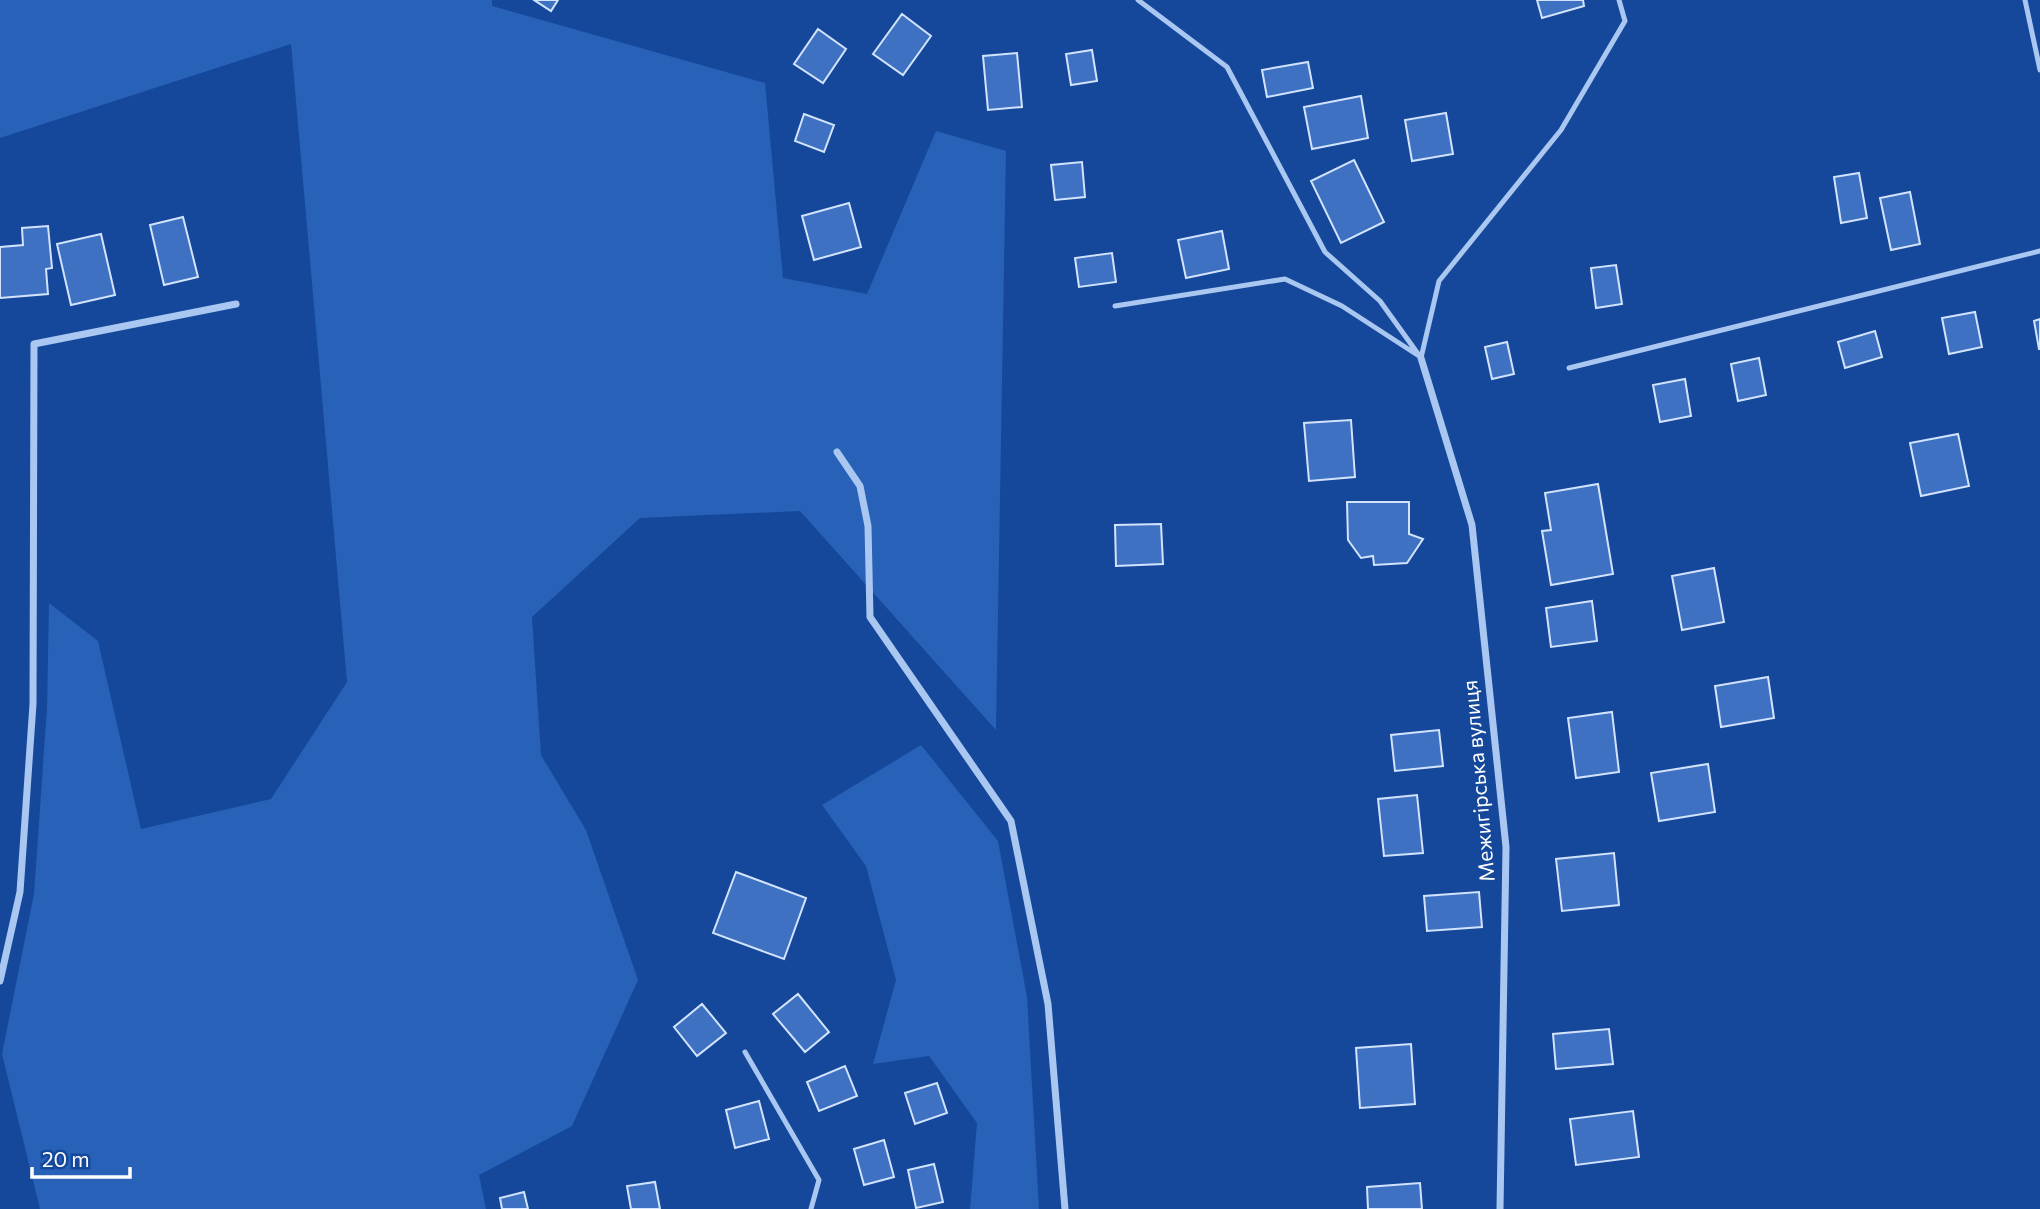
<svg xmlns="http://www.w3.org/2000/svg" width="2040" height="1209" font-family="Commissioner,sans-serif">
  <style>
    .green { fill: #2861b8 }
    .building { fill: #3e71c1; stroke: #d2e3fd; stroke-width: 2 }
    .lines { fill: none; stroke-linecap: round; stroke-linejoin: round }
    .lane { stroke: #aac7f2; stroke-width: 5 }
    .street { stroke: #aac7f2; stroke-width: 7 }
    .labels { text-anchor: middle; stroke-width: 6; stroke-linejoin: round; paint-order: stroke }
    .street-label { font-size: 21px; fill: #fff; stroke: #15489a }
  </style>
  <rect width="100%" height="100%" fill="#15489a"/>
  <!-- green -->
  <path class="green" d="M0,0H492V6L765,83L783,278L867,294L936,131L1006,151L996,730L800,511L640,518L532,617L541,755L586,830L638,980L572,1126L479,1175L486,1209H40L2,1054L34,894L47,708L49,603L98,641L141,829L271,799L347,682L291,44L0,138Z
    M921,745L998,841L1027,997L1039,1209H970L977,1123L929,1056L873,1064L896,980L866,866L822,805Z"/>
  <!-- building -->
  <path class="building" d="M534,0H558L551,11Z
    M1537,0H1583L1584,6L1542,18Z
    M902,14L931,36L903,75L873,54Z
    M818,29L846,49L823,83L794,64Z
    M1092,50L1097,81L1071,85L1066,54Z
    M1017,53L1022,107L988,110L983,56Z
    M1308,62L1313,88L1267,97L1262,70Z
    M1361,96L1368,138L1312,149L1304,107Z
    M1446,113L1453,154L1412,161L1405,120Z
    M804,114L834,125L824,152L795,141Z
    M1354,160L1384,222L1341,243L1311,181Z
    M1082,162L1085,197L1055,200L1051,165Z
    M1859,173L1867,218L1841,223L1834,177Z
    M1910,192L1920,244L1891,250L1880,198Z
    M849,203L861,247L814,260L802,216Z
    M183,217L198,277L164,285L150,225Z
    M48,226L52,268L46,269L48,294L0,298V247L23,245L22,228Z
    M1222,231L1229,269L1186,278L1178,240Z
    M101,234L115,295L71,305L57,244Z
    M1112,253L1116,282L1079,287L1075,258Z
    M1616,265L1622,304L1596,308L1591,268Z
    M1975,312L1982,347L1949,354L1942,318Z
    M2040,319V349H2039L2034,321Z
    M1875,331L1882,357L1845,368L1838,342Z
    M1507,342L1514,374L1492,379L1485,347Z
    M1759,358L1766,395L1738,401L1731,364Z
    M1685,379L1691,416L1660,422L1653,385Z
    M1351,420L1355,477L1309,481L1304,423Z
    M1958,434L1969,486L1921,496L1910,443Z
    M1598,484L1613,574L1551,585L1542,531L1551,530L1545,493Z
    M1347,502H1409V534L1423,539L1407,563L1374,565L1373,556L1361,558L1348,540Z
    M1161,524L1163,564L1116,566L1115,525Z
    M1714,568L1724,622L1682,630L1672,576Z
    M1592,601L1597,641L1551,647L1546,608Z
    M1768,677L1774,718L1721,727L1715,686Z
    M1612,712L1619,772L1576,778L1568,718Z
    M1439,730L1443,766L1395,771L1391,735Z
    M1708,764L1715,812L1659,821L1651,773Z
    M1417,795L1423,853L1384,856L1378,799Z
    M1614,853L1619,905L1562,911L1556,859Z
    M736,872L806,898L784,959L713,933Z
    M1479,892L1482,927L1427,931L1424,896Z
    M798,994L829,1032L805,1052L773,1014Z
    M702,1004L726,1033L697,1056L674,1027Z
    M1609,1029L1613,1064L1556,1069L1553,1034Z
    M1411,1044L1415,1104L1360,1108L1356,1048Z
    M845,1066L857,1096L819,1111L807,1082Z
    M937,1083L947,1113L915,1124L905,1093Z
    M759,1101L769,1139L735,1148L726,1110Z
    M1633,1111L1639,1157L1576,1165L1570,1119Z
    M884,1140L894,1177L864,1185L854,1149Z
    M934,1164L943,1202L916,1208L908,1170Z
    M655,1182L660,1209H631L627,1186Z
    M1420,1183L1422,1209H1368L1367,1187Z
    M524,1192L528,1209H502L500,1198Z"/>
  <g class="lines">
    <!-- lane -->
    <path class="lane" d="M1138,0L1227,67L1325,252L1380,301L1421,358
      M2025,0L2040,70
      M1115,306L1285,279L1342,306L1419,356
      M1421,358L1439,281L1561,130L1625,21L1619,0
      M1569,368L2040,251
      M745,1052L819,1180L811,1209"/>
    <!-- street -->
    <path class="street" d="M1421,358L1472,525L1506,847L1500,1209
      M837,452L860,486L868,526L870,617L1011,821L1048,1004L1065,1209
      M0,981L20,892L33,704L34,344L236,304"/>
  </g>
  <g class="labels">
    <!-- street labels -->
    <g class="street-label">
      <text transform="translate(1479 781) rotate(-95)" y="7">Межигірська вулиця</text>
    </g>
  </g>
  <!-- scale -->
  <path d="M32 1167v10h98v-10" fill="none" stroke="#ffffff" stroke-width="3.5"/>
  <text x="42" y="1167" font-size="21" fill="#ffffff" stroke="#15489a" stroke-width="5" paint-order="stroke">20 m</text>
</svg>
